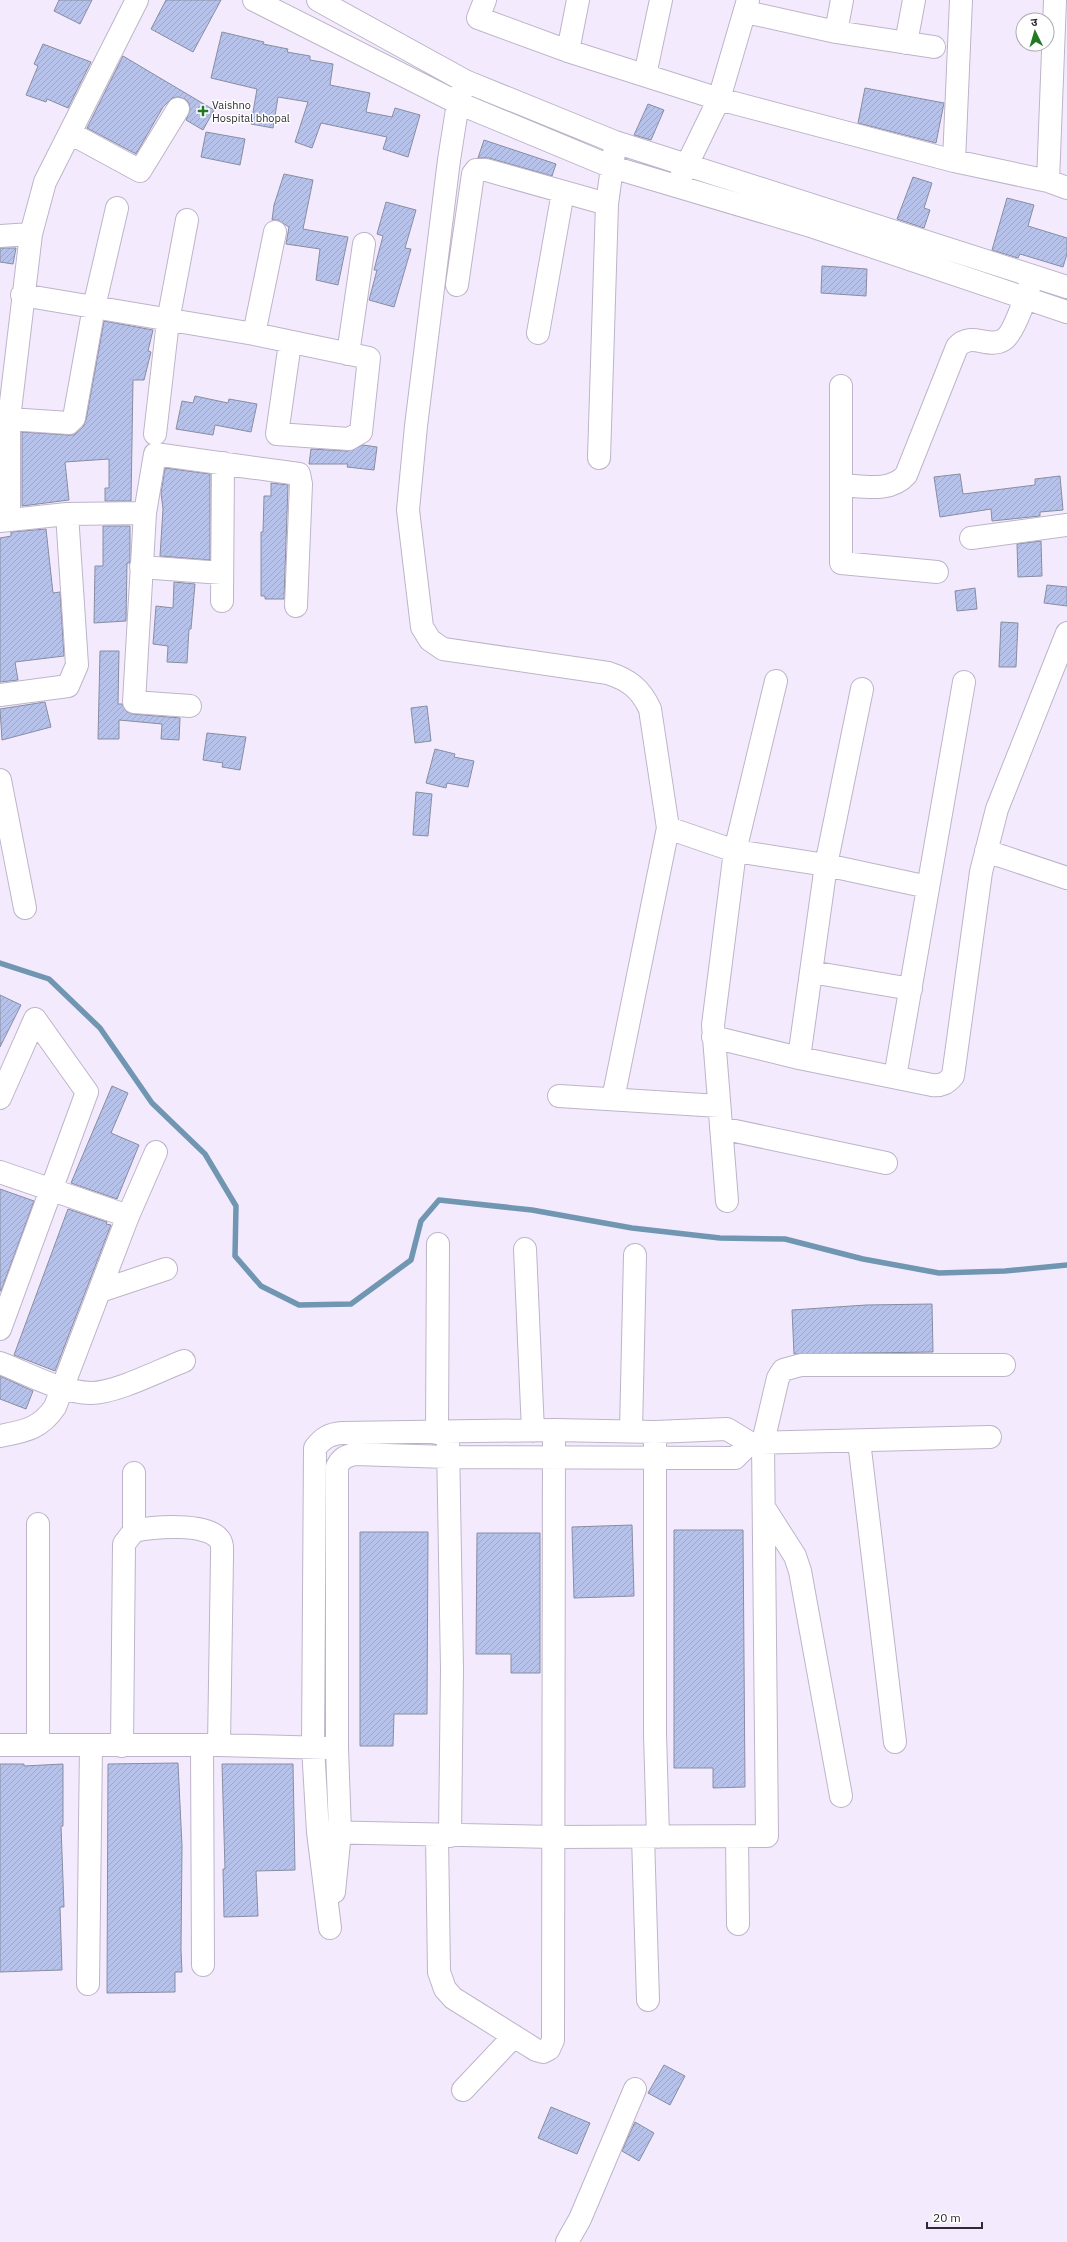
<svg xmlns="http://www.w3.org/2000/svg" width="1067" height="2242" font-family="'IBM Plex Sans','Noto Sans Devanagari',sans-serif">
  <style>
    .lines { fill: none; stroke-linecap: round; stroke-linejoin: round }
    .stream { stroke: #7096b2; stroke-width: 5.5 }
    .building { fill: url(#building-hatch); stroke: #888da2 }
    .minor-casing { stroke: #beb4c9; stroke-width: 24 }
    .minor { stroke: #fff; stroke-width: 22 }
    .poi-dot { fill: #257823; stroke: #fff; stroke-width: 1.5 }
    .labels { text-anchor: middle; stroke-width: 3; stroke-linejoin: round; paint-order: stroke }
    .poi-label { font-size: 11px; fill: #2e2a32; stroke: #fff; text-anchor: start }
  </style>
  <defs>
    <pattern id="building-hatch" width="6" height="6" patternUnits="userSpaceOnUse"><rect width="6" height="6" fill="#b7c2eb"/><path d="M-1 1l2-2M0 6l6-6M5 7l2-2" fill="none" stroke="#9ea7ca"/></pattern>
  </defs>
  <rect width="100%" height="100%" fill="#f3ebfd"/>
  <g class="lines">
    <!-- stream -->
    <path class="stream" d="M0,963L49,979L100,1028L152,1103L205,1154L236,1206L235,1256L261,1286L299,1305L351,1304L411,1260L421,1221L439,1200L532,1210L632,1228L720,1238L785,1239L863,1259L939,1273L1005,1271L1067,1265"/>
  </g>
  <!-- building -->
  <path class="building" d="M59,0H92L80,24L54,11Z
    M166,0H221L193,52L151,29Z
    M222,32L264,42L263,44L288,49L287,52L310,56V60L333,64L330,85L370,93L366,112L392,117L395,108L420,115L408,157L383,149L387,137L321,123L312,148L295,142L308,102L278,97L273,128L251,124L257,89L211,78Z
    M43,44L91,62L68,108L47,99L46,102L26,95L38,66L34,64Z
    M123,56L214,110L203,130L186,120L190,110L189,103L185,99L178,97L172,98L163,107L136,154L87,128Z
    M865,88L944,103L936,143L858,123Z
    M648,104L664,110L651,140L634,135Z
    M206,132L245,139L240,165L201,157Z
    M484,140L556,164L552,176L489,158H478Z
    M284,174L313,180L303,229L348,237L338,285L316,280L320,249L286,244L289,227L278,220H272L274,205Z
    M913,177L932,183L924,208L930,210L924,228L897,219Z
    M1007,198L1034,205L1028,226L1067,238V254L1063,267L1020,254L1018,258L992,250Z
    M386,202L416,210L405,248L411,249L394,307L369,300L377,270H374L383,236L377,234Z
    M0,248H16L13,264L0,262Z
    M822,266L867,269L866,296L821,293Z
    M104,321L153,330L148,351L151,352L144,380H133L131,501H105V488H109V459L65,462L69,500L22,506V432L68,435H74L83,427L86,420Z
    M195,396L228,403L229,399L257,404L251,432L215,425L213,435L176,429L182,401L193,403Z
    M363,445L377,447L374,470L347,467L348,464H309L311,449L348,451Z
    M165,468L210,474V560L160,556L163,509L161,493Z
    M960,474L963,494L1035,485V479L1060,476L1063,510L1040,512V516L992,521L991,509L940,517L934,477Z
    M271,483L288,485L284,599H265V596H261V532H263L264,496H271Z
    M103,526H130V563H127L126,621L94,623L95,566H103Z
    M46,529L53,593L60,592L64,656L15,662L18,680L0,682V538L11,536V532Z
    M1041,541L1042,576L1018,577L1017,544Z
    M174,582L195,584L191,629H189L187,663L167,662L168,646L153,644L156,606L173,608Z
    M1047,585L1067,587V606L1044,603Z
    M975,588L977,609L957,611L955,591Z
    M1001,622L1018,623L1016,667H999Z
    M100,651H119L118,704H122L127,712L133,714L180,718L179,740L161,739L162,724L119,720V739H98Z
    M45,702L51,727L2,740L0,709Z
    M427,706L431,741L415,743L411,708Z
    M207,733L246,737L240,770L222,767L223,763L203,760Z
    M435,749L455,754L454,757L474,761L468,787L447,783L446,788L426,783Z
    M416,792L432,794L428,836L413,835Z
    M0,995L21,1005L0,1047Z
    M112,1086L128,1093L111,1133L139,1145L117,1199L71,1183Z
    M0,1189L34,1201L1,1291H0Z
    M68,1209L107,1222L106,1224L111,1225L55,1371L14,1355Z
    M932,1304L933,1352L794,1354L792,1310L866,1305Z
    M0,1376L33,1391L26,1409L0,1399Z
    M632,1525L634,1596L574,1598L572,1527Z
    M674,1530H743L745,1787L713,1788V1768H674Z
    M360,1532H428L427,1714H394L393,1746H360Z
    M477,1533H540V1673H511V1654H476Z
    M178,1763L182,1846L181,1949L182,1972H175V1992L107,1993L108,1764Z
    M0,1764H24V1766L63,1764V1826H61L64,1907H60L62,1970L0,1972Z
    M222,1764H293L295,1870L256,1871L258,1916L224,1917L223,1869H225Z
    M664,2065L685,2076L670,2105L648,2093Z
    M551,2107L590,2123L577,2154L538,2138Z
    M635,2122L654,2133L639,2161L622,2151Z"/>
  <g class="lines">
    <!-- minor casing -->
    <g class="minor-casing">
      <path id="minor" d="M254,0L458,103L612,167L814,227L1067,312
        M318,0L465,81L615,142L1067,287
        M485,0L478,18L568,51L719,99L954,161L1048,181L1067,188
        M746,12L836,32L934,47
        M836,32L842,0
        M906,43L914,0
        M568,51L578,0
        M645,75L661,0
        M465,81L458,103L449,160L416,426L408,510L422,627L430,640L443,649L608,673C629,680 640,688 650,709L668,828L613,1099
        M70,133L140,171L178,109
        M954,161L961,0
        M681,177L719,99L748,0
        M1048,181L1055,0
        M0,236L31,234
        M457,285L473,174L476,170H486L607,204
        M22,295L254,334L369,358L361,432L349,439L277,434L290,343
        M538,333L563,192
        M254,334L275,232
        M348,354L364,244
        M841,386V563L937,572
        M9,419L69,423L74,418L94,307L117,208
        M155,434L168,321L187,220
        M599,458L607,204L614,153
        M841,485C863,486 890,493 906,475L957,347C971,331 988,349 1003,340C1013,335 1026,296 1030,285
        M9,519V419L31,234L45,182L137,0
        M0,521L67,514L145,513
        M971,538L1067,525
        M141,567L222,573
        M222,601L223,463
        M0,695L68,686L77,665L67,514
        M190,706L134,702L145,513L155,454L299,474L301,484L296,606
        M0,780L25,908
        M668,828L735,851L826,865L928,887
        M986,851L1067,878
        M811,972L911,989
        M713,1037L799,1058L932,1085C942,1086 947,1083 953,1076L981,872L997,809L1067,633
        M799,1058L826,865L862,689
        M895,1077L964,682
        M559,1096L719,1106
        M0,1098L35,1019
        M721,1128L886,1163
        M0,1172L128,1216
        M727,1201L713,1025L735,851L776,681
        M525,1249L533,1431
        M100,1291L166,1269
        M0,1329L87,1092L35,1019
        M0,1363C29,1374 59,1392 91,1393C116,1393 160,1370 184,1361
        M631,1431L635,1255
        M437,1433L438,1244
        M0,1436C25,1431 40,1429 55,1407L128,1216L156,1152
        M859,1441L895,1742
        M448,1442L452,1669L450,1836
        M655,1445V1734L658,1837
        M134,1473V1531
        M765,1509L795,1556L800,1571L841,1796
        M38,1744V1524
        M0,1745H219L327,1748
        M202,1745L203,1965
        M122,1746L124,1544L134,1531C152,1527 207,1522 219,1539C223,1543 222,1551 222,1557L219,1745
        M318,1832L554,1837L767,1836L763,1442L778,1378L783,1370L801,1365H1004
        M437,1835L439,1972L445,1989L453,1998L536,2050L543,2052L549,2049L553,2040L554,1430
        M737,1836L738,1924
        M643,1837L648,2000
        M334,1892L340,1832L337,1748V1467C341,1458 346,1456 355,1454L447,1457L735,1458L750,1443
        M330,1928L318,1832L313,1747L315,1448C323,1438 329,1434 342,1433L554,1430L655,1432L727,1429L750,1443L990,1437
        M88,1984L91,1746
        M463,2090L514,2036
        M567,2242L580,2219L635,2089"/>
    </g>
    <!-- minor -->
    <use href="#minor" class="minor"/>
  </g>
  <!-- markers -->
  <path class="poi-dot" d="M201 105h4v4h4v4h-4v4h-4v-4h-4v-4h4z"/>
  <g class="labels">
    <!-- poi labels -->
    <g class="poi-label">
      <text x="212" y="109">Vaishno<tspan x="212" dy="13">Hospital bhopal</tspan></text>
    </g>
  </g>
  <!-- north arrow -->
  <g transform="translate(1035 32) rotate(355)"><circle r="19" fill="#ffffff" stroke="#abaaad"/>
  <path d="M0-3L7 15L0 10L-7 15Z" fill="#257823"/>
  <text y="-6" font-size="11" font-weight="bold" text-anchor="middle" fill="#2e2a32">उ</text>
  </g>
  <!-- scale -->
  <path d="M927 2222v6h55v-6" fill="none" stroke="#2e2a32" stroke-width="2"/>
  <text x="933" y="2222" font-size="12" fill="#2e2a32" stroke="#ffffff" stroke-width="3" paint-order="stroke">20 m</text>
</svg>
